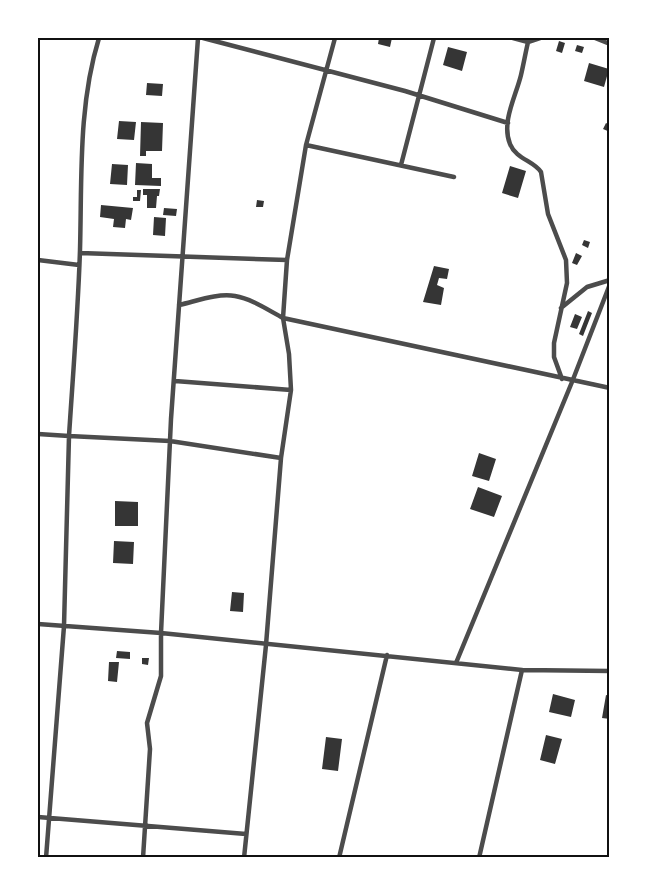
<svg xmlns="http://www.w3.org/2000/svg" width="647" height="895" font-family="'Nunito Sans',sans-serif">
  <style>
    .building { fill: #353535 }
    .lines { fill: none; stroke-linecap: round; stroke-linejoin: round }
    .minor { stroke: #4c4c4c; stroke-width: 4.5 }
    .neatline { fill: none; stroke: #111; stroke-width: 2 }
  </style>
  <rect width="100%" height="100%" fill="#fff"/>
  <!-- building -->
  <path class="building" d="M379,38H392L390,47L378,44Z
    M559,41L565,43L562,53L556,51Z
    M577,45L584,47L582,53L575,51Z
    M448,47L467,52L462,71L443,65Z
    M589,63L609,69L604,87L584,81Z
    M147,83L163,84L162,96L146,95Z
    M119,121L136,122L134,140L117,139Z
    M141,122L163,123L162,151H146V156H140Z
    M606,123L610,125V132L603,129Z
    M136,163L152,164V178H161V186L135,185Z
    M112,164L128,165L127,185L110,184Z
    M510,166L526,171L518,198L502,193Z
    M143,189H160L159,196H157L156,208H147V195H143Z
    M137,190H141L140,201H133V197H137Z
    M257,200L264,201L263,207H256Z
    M101,205L133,208L131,220L126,219L125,228L113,227L114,219L100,217Z
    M164,208L177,209L176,216L163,215Z
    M154,217L166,218L165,236L153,235Z
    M584,240L590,242L588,248L582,245Z
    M576,253L582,256L577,265L572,263Z
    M434,266L449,269L447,279L439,278L437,285L444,288L441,305L423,302Z
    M588,311L592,313L583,336L579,334Z
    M575,314L582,317L577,329L570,327Z
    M479,453L496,459L489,481L472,476Z
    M478,487L502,496L494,517L470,509Z
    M115,501L138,502V526H115Z
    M114,541L134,542L133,564L113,563Z
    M232,592L244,593L243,612L230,611Z
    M117,651L130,652V659L116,658Z
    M142,658H149L148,665L142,664Z
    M109,662H119L117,682L108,681Z
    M553,694L575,700L571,717L549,712Z
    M606,695L610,696V719L602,718Z
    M546,735L562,739L555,764L540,760Z
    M326,737L342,739L338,771L322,769Z"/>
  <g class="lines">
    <!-- minor -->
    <path class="minor" d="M99,38C78,106 82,179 80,250C78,312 73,374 69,436L170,441L281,458
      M203,38L405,91L508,123
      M335,38L306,145L287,260L283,318L610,388
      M513,38L528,42L540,38
      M529,38C526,50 524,62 521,75C516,96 501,122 510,144C516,159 534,161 541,172L548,214L566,260L567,283L554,343V357L562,379
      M595,38L610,44
      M306,145L454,177
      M401,165L434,38
      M80,253L287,260
      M38,260L79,265
      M179,305C197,301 217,293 235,296C252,299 268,310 283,318L289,354L291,390L281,458L266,645L244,858
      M561,308L587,287L610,280
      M175,381L291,390
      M38,434L69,436L64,626L46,858
      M38,624L161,633L522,670L610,671
      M456,663L572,382L610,284
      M38,817L246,834
      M143,858L150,749L147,723L161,676V633L171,419L198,38
      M339,858L387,655
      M479,858L522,670"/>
  </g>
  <!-- border -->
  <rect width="647" height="895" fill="none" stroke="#ffffff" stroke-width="78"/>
  <rect x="39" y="39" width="569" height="817" class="neatline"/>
</svg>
